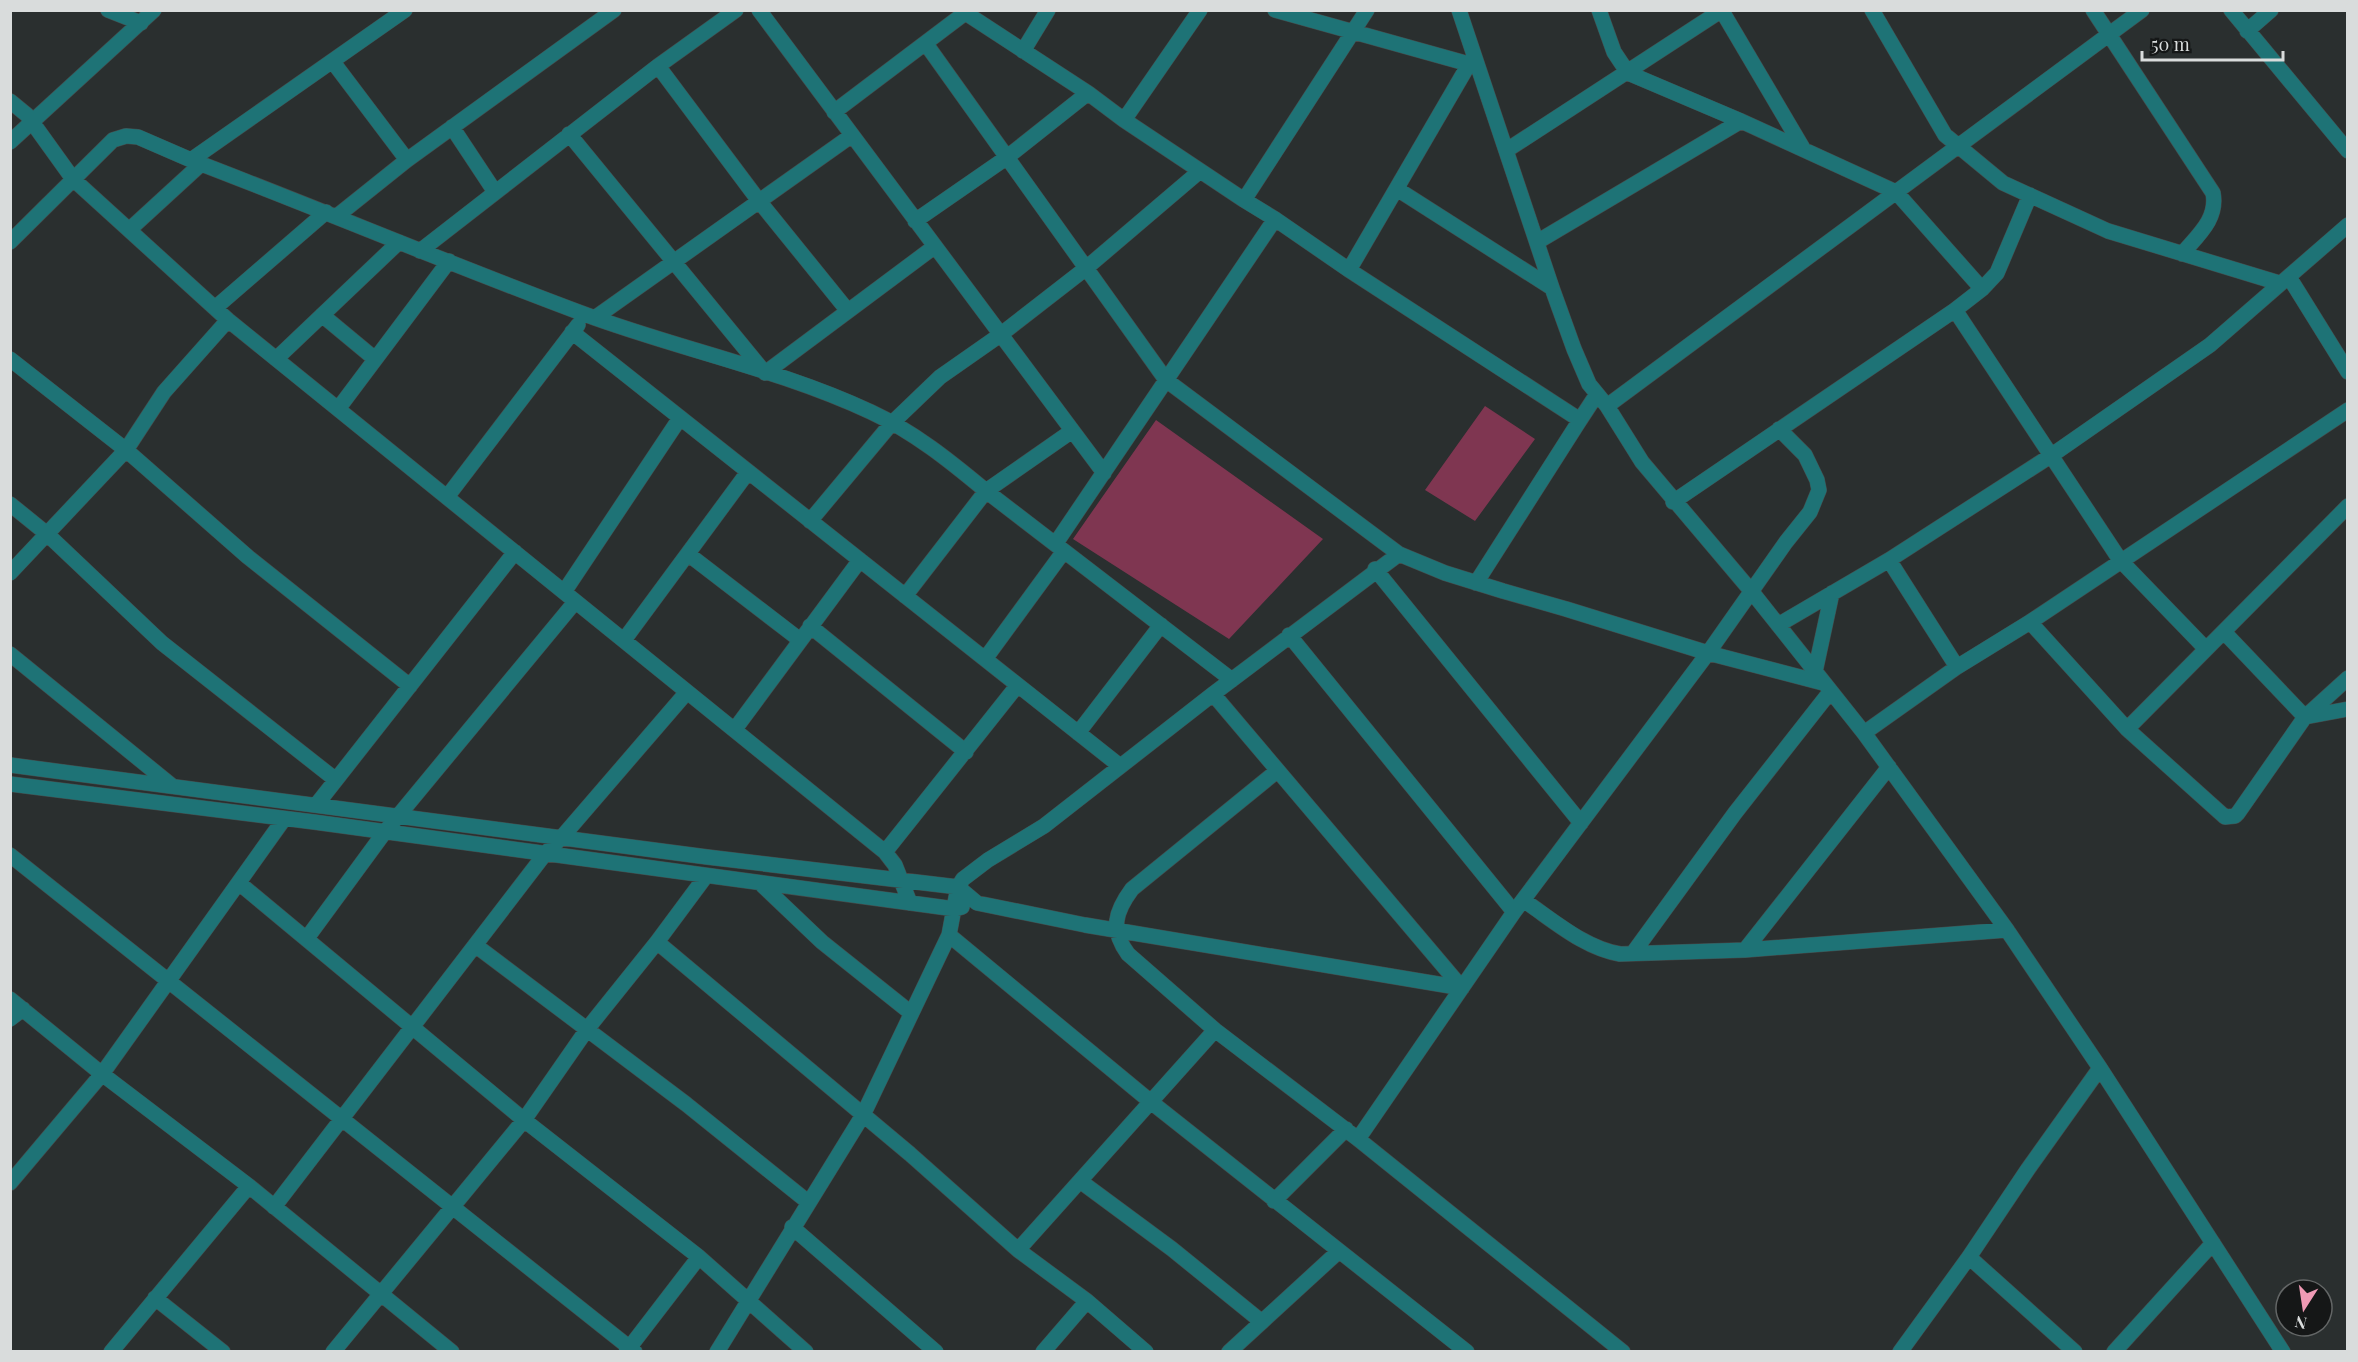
<svg xmlns="http://www.w3.org/2000/svg" width="2358" height="1362" font-family="'Playfair Display',serif">
  <style>
    .green { fill: #7f3651 }
    .lines { fill: none; stroke-linecap: round; stroke-linejoin: round }
    .minor-casing { stroke: #464b4b; stroke-width: 16 }
    .minor { stroke: #1e7376; stroke-width: 15 }
  </style>
  <rect width="100%" height="100%" fill="#2a2f2f"/>
  <!-- green -->
  <path class="green" d="M1485,406L1535,439L1475,521L1425,490Z
    M1156,420L1323,539L1229,639L1073,539Z"/>
  <g class="lines">
    <!-- minor casing -->
    <g class="minor-casing">
      <path id="minor" d="M108,10L141,23
        M759,10L1104,473
        M961,10L1088,93L1124,120L1244,200L1275,219L1349,270L1580,420L1597,394
        M1275,10L1476,66
        M1459,10L1552,288L1574,349L1589,384L1607,406L1642,462L1752,592L1864,733L2007,930L2100,1068L2283,1352
        M1599,10L1614,52L1628,73L1741,121L1896,192L1982,289
        M1872,10L1945,135L2003,183L2108,231L2279,283
        M2093,10L2213,193C2218,219 2198,235 2182,254
        M2231,10L2348,151
        M1722,11L1804,150
        M2247,31L2271,10
        M926,44L1166,380L1399,554L1445,573L1503,591L1566,609L1708,653L1823,683
        M1023,51L1048,10
        M333,62L407,160
        M658,66L759,201L848,311
        M10,101L27,115L73,179L228,320L885,852L895,865L910,903
        M834,112L965,13
        M1124,120L1200,10
        M452,127L495,192
        M569,134L765,373L934,247
        M10,142L154,10
        M1507,150L1722,10
        M191,160L405,10
        M1397,189L1552,288
        M1244,200L1367,10
        M337,216L407,160L614,10
        M915,221L1006,158L1088,93
        M129,230L201,164
        M10,242L113,140L126,136L138,137L191,160C322,210 452,265 584,314C678,349 779,369 871,412C914,432 950,461 986,491L1232,680
        M1537,242L1741,121
        M420,251L658,66L736,10
        M1349,270L1469,64
        M2289,277L2348,372
        M215,308L326,212
        M1955,310L2120,560L2206,649
        M322,315L375,359
        M596,317L851,136
        M572,332L1120,766
        M10,359L126,450L248,557L410,686
        M276,359L399,242
        M1607,406L2142,10
        M338,409L449,261
        M447,497L578,325
        M1673,502L1955,310L1982,289L1997,273L2030,195
        M10,504L47,534L162,643L336,780
        M810,521L891,424L940,377L1000,335L1085,269L1200,171
        M1056,543L1275,219
        M688,554L800,640
        M1889,560L1957,667
        M1375,569L1581,823
        M10,573L126,450L164,392L228,320
        M1476,583L1580,420
        M564,592L680,418
        M905,596L986,491L1072,431
        M2030,622L2127,729L2225,817L2235,816L2238,813L2305,717L2348,678
        M1778,625L1889,560L2052,455L2210,345L2348,225
        M810,626L966,752
        M2224,632L2305,717L2348,709
        M1289,635L1514,912
        M624,640L748,472
        M10,654L171,785
        M985,659L1064,551
        M1815,672L1832,593
        M1213,694L1462,988
        M735,729L860,560
        M2127,729L2348,506
        M1078,733L1161,625
        M1864,733L1957,667L2030,622L2348,410
        M10,765L707,857L958,887L977,903L1085,925L1462,988
        M1277,771L1132,889C1115,912 1110,929 1128,954L1215,1030L1358,1139L1623,1352
        M10,784L314,822L955,909L962,907
        M317,804L515,552
        M885,852L1017,686
        M10,855L635,1352
        M239,883L524,1120L699,1257L806,1352
        M760,883L822,942L911,1013
        M1523,900C1553,920 1584,948 1620,954L1745,950L2007,930
        M949,935L1151,1102L1467,1352
        M307,938L384,833L575,602
        M657,942L910,1154L1018,1250L1087,1301L1146,1352
        M475,945L686,1104L808,1202
        M1745,950L1889,767
        M1633,953L1735,813L1830,692
        M10,999L102,1074L249,1186L452,1352
        M10,1019L23,1009
        M1358,1139L1514,912L1708,653L1786,542L1810,512L1819,490L1817,480L1805,455L1779,429
        M1080,1181L1172,1249L1262,1322
        M10,1183L102,1074L284,819
        M1274,1201L1346,1129
        M274,1207L545,854L562,837L687,692
        M792,1227L936,1352
        M1018,1250L1215,1030
        M1969,1257L2075,1352
        M155,1298L223,1352
        M111,1352L249,1186
        M333,1352L524,1120L588,1028L657,942L706,876
        M626,1352L699,1257
        M717,1352L863,1115L949,935L958,887L963,879L988,860L1044,826L1213,694L1399,554
        M1043,1352L1087,1301
        M1229,1352L1338,1252
        M1900,1352L1969,1257L2028,1169L2100,1068
        M2114,1352L2213,1243"/>
    </g>
    <!-- minor -->
    <use href="#minor" class="minor"/>
  </g>
  <!-- border -->
  <rect width="2358" height="1362" fill="none" stroke="#d9dcdc" stroke-width="24"/>
  <!-- north arrow -->
  <g transform="translate(2304 1308) rotate(192)"><circle r="28" fill="#151717" stroke="#636666" stroke-width="1.5"/>
  <path d="M0-4.5L10 22L0 15L-10 22Z" fill="#f09ab5"/>
  <text y="-9" font-size="16" font-weight="bold" text-anchor="middle" fill="#d9dcdc">N</text>
  </g>
  <!-- scale -->
  <path d="M2142 51v9h141v-9" fill="none" stroke="#d9dcdc" stroke-width="3"/>
  <text x="2151" y="51" font-size="18" fill="#d9dcdc" stroke="#151717" stroke-width="4.5" paint-order="stroke">50 m</text>
</svg>
